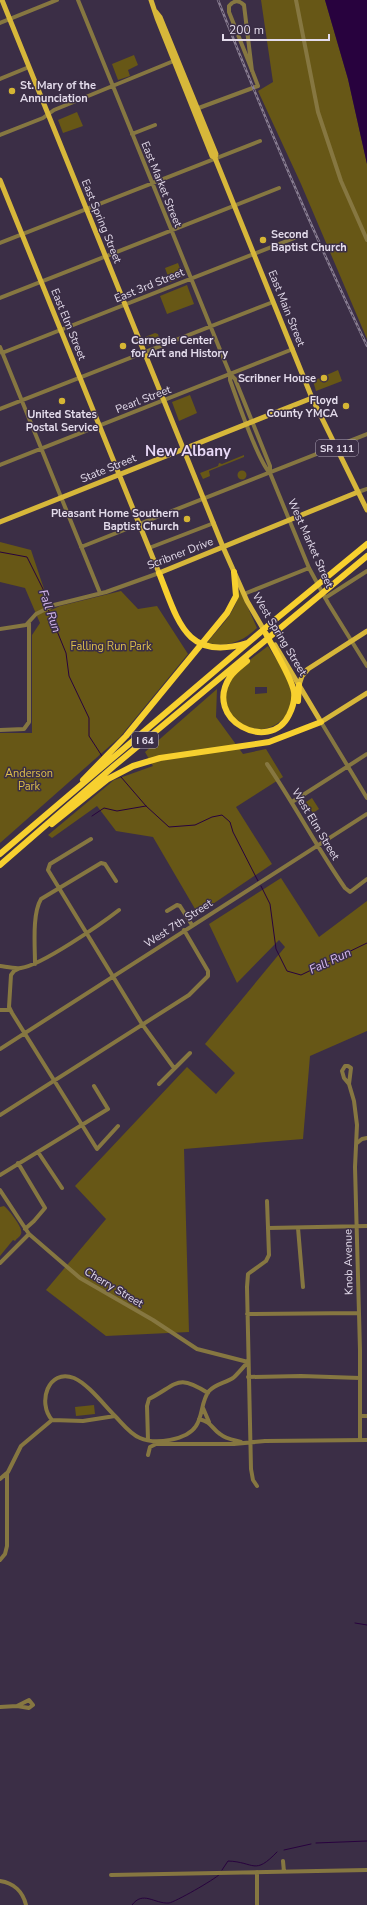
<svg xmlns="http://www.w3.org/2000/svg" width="367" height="1905" font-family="'Nunito Sans',sans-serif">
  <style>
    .green { fill: #675716; fill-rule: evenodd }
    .water { fill: #28023e }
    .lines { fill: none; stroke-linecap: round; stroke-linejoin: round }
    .stream { stroke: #28023e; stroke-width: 1 }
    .minor { stroke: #867741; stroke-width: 4 }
    .major { stroke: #d7b73a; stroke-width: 5 }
    .highway { stroke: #f7d02f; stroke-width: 6 }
    .rail-casing { stroke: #887d91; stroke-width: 2.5 }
    .rail { stroke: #3b2e46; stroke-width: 1; stroke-dasharray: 3; stroke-linecap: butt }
    .poi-dot { fill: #d5b534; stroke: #3b2e46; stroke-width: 1.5 }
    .labels { text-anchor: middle; stroke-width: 3; stroke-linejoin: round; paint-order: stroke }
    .shield { fill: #3b2e46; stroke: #b1a7ba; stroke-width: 1 }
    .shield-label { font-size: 10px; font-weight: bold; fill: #e3dbeb }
    .poi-label { font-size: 11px; font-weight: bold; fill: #e3dbeb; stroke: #3b2e46; text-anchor: start }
    .street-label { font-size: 11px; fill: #e3dbeb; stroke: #3b2e46 }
    .park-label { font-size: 11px; fill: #debf4a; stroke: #3b2e46 }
    .water-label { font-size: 12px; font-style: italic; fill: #d8bbf2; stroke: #3b2e46 }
    .district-label { font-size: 15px; font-weight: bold; fill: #e9d9f8; stroke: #3b2e46 }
  </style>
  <rect width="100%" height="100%" fill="#3b2e46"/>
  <!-- green -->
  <path class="green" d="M261,0H325L348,79L367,164V339L301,184L258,91L273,82Z
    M134,55L138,65L128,70L130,76L118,80L112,64Z
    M77,112L83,126L63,133L58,120Z
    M178,263L183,277L170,282L165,268Z
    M187,285L194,304L167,314L160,296Z
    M155,333L158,334L160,341L148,346L145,337Z
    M338,370L342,381L316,391L313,381Z
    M190,395L197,413L179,421L172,402Z
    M244,455V457L209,471L210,476L203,479L200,473L218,466L219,463L222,464Z
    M237.5 475a4.5 4.5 0 1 1 9 0a4.5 4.5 0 1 1-9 0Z
    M0,542L31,550L51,610L60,606L121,591L138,609L157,606L188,654L120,737L0,843V733H32V635L40,623L25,588L0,582Z
    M240,590L257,628C242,642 228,647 207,643C222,624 235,614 240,590Z
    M268,646C277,661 290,677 292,695C292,701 289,709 286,715C261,749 210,715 230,681C238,667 255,656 268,646ZM255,687H267V693L255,694Z
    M217,689L216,717L243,754L266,749L283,777L236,807L272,864L198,914L153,837L116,831L97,806L52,838L48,835L114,780L153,766L145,752Z
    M312,798L319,809L313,813L306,802Z
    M281,878L319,937L367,901V1031L310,1056L303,1139L184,1149L189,1332L106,1336L46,1290L106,1219L75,1186L187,1067L216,1094L235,1073L205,1044L285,947L279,940L237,983L209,924Z
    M4,1206C8,1209 24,1228 21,1234C20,1237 17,1238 15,1241L13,1240L0,1256V1207Z
    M94,1405L95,1414L76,1416L75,1407Z"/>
  <!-- water -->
  <path class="water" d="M325,0H367V164L348,79Z"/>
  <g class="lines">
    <!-- stream -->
    <path class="stream" d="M0,552L27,557L44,591L46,606
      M48,609L66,653L69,676L89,718V736L102,756
      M121,777L146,806L169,827L195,825L212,817L222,815L230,822L233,832L258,881
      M92,816L104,808L117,811L146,806
      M261,886L270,904L276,949L287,971L301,975L367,943
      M355,1623L367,1625
      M316,1843L367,1841
      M284,1850L311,1844
      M222,1870L228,1861C255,1862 254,1876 277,1852
      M132,1905C143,1890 154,1904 169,1903C175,1902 214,1880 220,1874"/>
    <!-- minor -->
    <path class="minor" d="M78,0L225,362L230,374L235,379L270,466V473L309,568L328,603L367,666
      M296,0L318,112L341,181L367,240
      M0,23L57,0
      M0,79L29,67
      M196,109L258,86L250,65L229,12V6C234,0 239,0 244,5L252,71
      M132,134L155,125
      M0,135L43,118L54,110L176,60
      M0,243L260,141
      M0,298L279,188
      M0,347L100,593
      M2,353L302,235
      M230,374V380C237,399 258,462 270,473
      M0,409L273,302
      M0,465L293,349
      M358,492L367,489
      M81,547L367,434
      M149,548L214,523
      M244,594L309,568
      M325,598L367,571
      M0,629L26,625L36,614L54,605L106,592L159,573
      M321,722L367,798
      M0,730L24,729L29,722V623
      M267,764C295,805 317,848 345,888L350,892L367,879
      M292,802L367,754
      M91,839L50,864L48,870L142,1024L174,1068
      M167,911L177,905L180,906L192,925
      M35,964C35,946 32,914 41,899L101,863L105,864L116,881
      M0,966C7,967 15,969 21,968C42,965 101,924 119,910
      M20,968L14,971L11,975L9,1007L12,1013L97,1149L118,1126
      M0,1010H10
      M0,1049L367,814
      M159,1084L190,1053
      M349,1084L351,1068L348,1066H345L342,1071L344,1078L349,1084L354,1101L357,1125L355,1167L360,1350V1440
      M0,1115L189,995L208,976V971L184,930
      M357,1143L362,1139L367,1138
      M38,1152L62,1188
      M18,1163L45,1208L34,1221L25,1229
      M0,1175L108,1109L94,1086
      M0,1190L29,1234L80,1278L153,1320L197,1349L248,1362C243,1367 238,1374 233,1378C225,1383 215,1384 209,1391C201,1401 203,1416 196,1426C187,1440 155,1445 140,1438C130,1434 122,1423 115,1416L83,1421L52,1420L21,1446L8,1472L0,1479
      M268,1228L367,1226
      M298,1228L303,1287
      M0,1263L29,1234
      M247,1314L358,1313
      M248,1377L301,1376L360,1378
      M203,1408L209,1422
      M360,1416H367
      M199,1419C212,1422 211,1428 220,1434C226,1439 234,1440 241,1442
      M52,1420C37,1403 48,1368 74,1378C88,1384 104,1405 115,1416
      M148,1440L147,1406L149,1399C178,1384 177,1373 208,1393
      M148,1455L150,1447L156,1444H234L265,1441L367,1440
      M257,1486L253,1480L251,1469L247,1287L248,1274L266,1261L269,1255L267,1201
      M0,1560L5,1554L7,1546V1473
      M29,1700L33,1705L29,1708L17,1706Z
      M0,1707L17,1706
      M283,1861L284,1872
      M111,1875L367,1870
      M0,1881C14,1883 23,1892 26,1905
      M257,1905V1872"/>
    <!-- major -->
    <path class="major" d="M2,0L223,547L247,601L265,632
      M151,0L157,18L212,156L215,158L312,398L367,510
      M156,12L160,17L216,154L215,158
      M0,180L159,573L358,492
      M0,522L312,398
      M275,645L321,722L367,693
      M299,685L302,676L308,669L367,631"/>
    <!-- highway -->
    <path class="highway" d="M159,573C178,620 185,662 247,643
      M247,661C241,666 234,671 230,677C202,720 270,754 289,715C293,707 295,700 294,692C292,678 273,648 266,634
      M298,701L299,685
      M83,780L126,736L227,613L236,596L234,572
      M52,824L108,779L133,766L160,758L269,742L321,722
      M0,854L276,619L367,544
      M0,865L114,766L367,556"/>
    <!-- rail casing -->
    <g class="rail-casing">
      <path id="rail" d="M218,0C264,117 313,233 367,346"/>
    </g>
    <!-- rail -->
    <use href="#rail" class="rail"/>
  </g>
  <!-- markers -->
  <g class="poi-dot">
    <circle cx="12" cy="91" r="4"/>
    <circle cx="263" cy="240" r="4"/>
    <circle cx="123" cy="346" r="4"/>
    <circle cx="324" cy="378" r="4"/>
    <circle cx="62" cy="401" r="4"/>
    <circle cx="346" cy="406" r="4"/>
    <circle cx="187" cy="519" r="4"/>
  </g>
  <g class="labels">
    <!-- shield labels -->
    <g class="shield">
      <rect x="316" y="440" width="42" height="16" rx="3"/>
      <rect x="132" y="732" width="26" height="16" rx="3"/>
    </g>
    <g class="shield-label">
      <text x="337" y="452">SR 111</text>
      <text x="145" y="744">I 64</text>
    </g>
    <!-- poi labels -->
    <g class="poi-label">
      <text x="20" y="89">St. Mary of the<tspan x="20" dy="13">Annunciation</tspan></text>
      <text x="271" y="238">Second<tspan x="271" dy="13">Baptist Church</tspan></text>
      <text x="131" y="344">Carnegie Center<tspan x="131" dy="13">for Art and History</tspan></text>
      <text x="316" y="382" text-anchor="end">Scribner House</text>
      <text x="338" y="404" text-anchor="end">Floyd<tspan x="338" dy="13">County YMCA</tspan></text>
      <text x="62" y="418" text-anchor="middle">United States<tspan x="62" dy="13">Postal Service</tspan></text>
      <text x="179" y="517" text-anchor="end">Pleasant Home Southern<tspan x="179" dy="13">Baptist Church</tspan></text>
    </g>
    <!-- street labels -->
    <g class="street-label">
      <text transform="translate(162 184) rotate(68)" y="4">East Market Street</text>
      <text transform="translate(102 221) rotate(68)" y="4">East Spring Street</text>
      <text transform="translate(149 285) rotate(-22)" y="4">East 3rd Street</text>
      <text transform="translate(287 308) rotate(68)" y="4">East Main Street</text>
      <text transform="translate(69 324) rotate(68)" y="4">East Elm Street</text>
      <text transform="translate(143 399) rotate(-21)" y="4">Pearl Street</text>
      <text transform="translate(108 468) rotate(-22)" y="4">State Street</text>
      <text transform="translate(311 543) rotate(66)" y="4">West Market Street</text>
      <text transform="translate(180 553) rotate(-21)" y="4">Scribner Drive</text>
      <text transform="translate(280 634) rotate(59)" y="4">West Spring Street</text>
      <text transform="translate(316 824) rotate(59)" y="4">West Elm Street</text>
      <text transform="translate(178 923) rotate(-33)" y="4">West 7th Street</text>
      <text transform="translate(348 1262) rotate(-91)" y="4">Knob Avenue</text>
      <text transform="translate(114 1287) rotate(31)" y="4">Cherry Street</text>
    </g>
    <!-- park labels -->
    <g class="park-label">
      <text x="111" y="650">Falling Run Park</text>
      <text x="29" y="777">Anderson<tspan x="29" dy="13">Park</tspan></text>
    </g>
    <!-- water labels -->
    <g class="water-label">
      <text transform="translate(50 611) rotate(71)" y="4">Fall Run</text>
      <text transform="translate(330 961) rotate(-25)" y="4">Fall Run</text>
    </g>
    <!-- district labels -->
    <g class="district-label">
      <text x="188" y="456">New Albany</text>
    </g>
  </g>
  <!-- scale -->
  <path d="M223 34v6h106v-6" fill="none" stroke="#e3dbeb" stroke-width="2"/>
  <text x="229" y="34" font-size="12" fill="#e3dbeb" stroke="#3b2e46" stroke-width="3" paint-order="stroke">200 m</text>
</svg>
